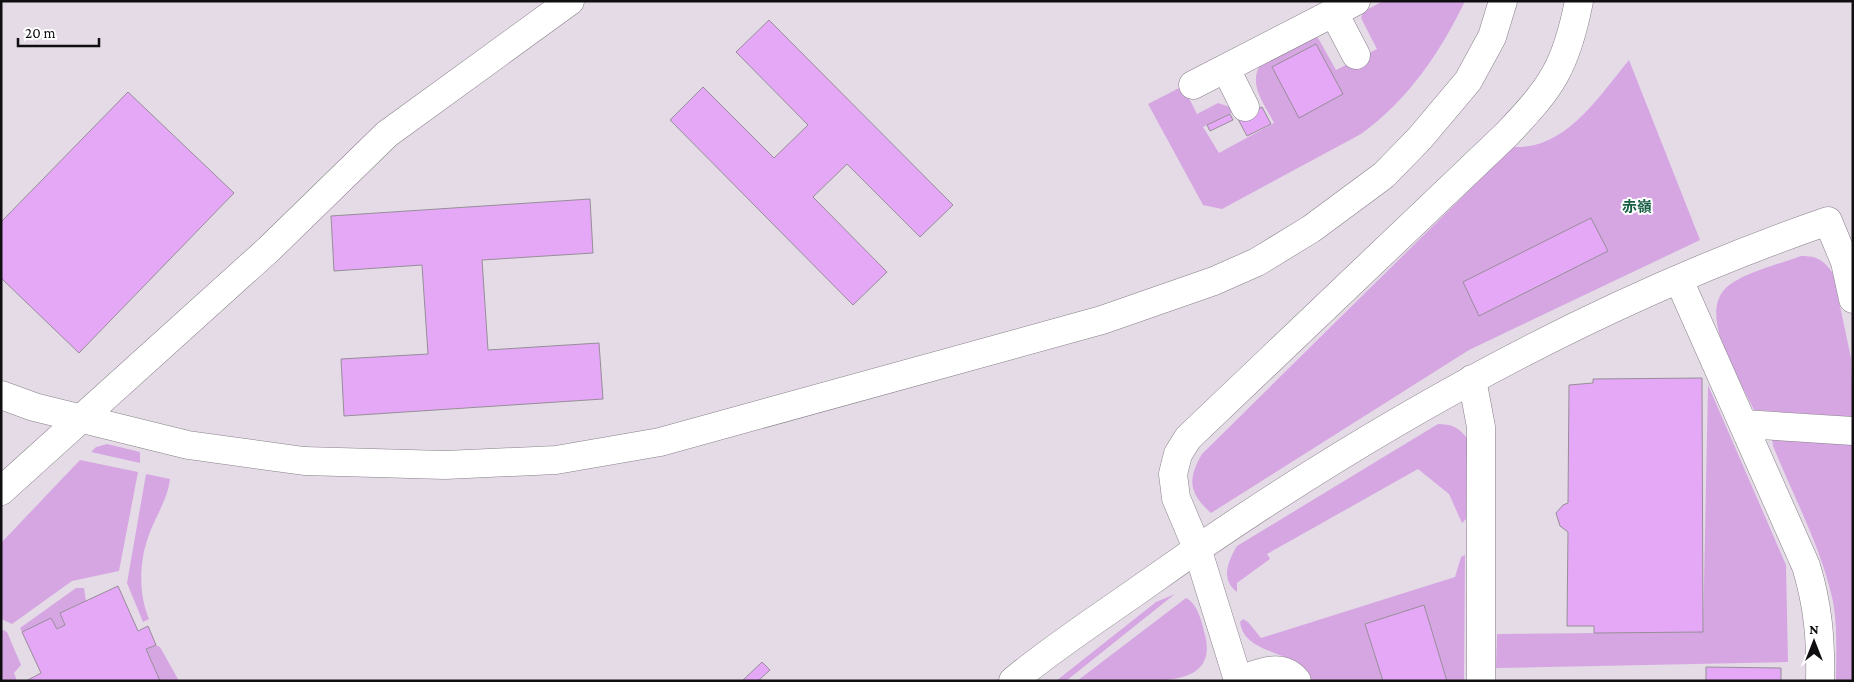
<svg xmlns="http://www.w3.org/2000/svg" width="1854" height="682" font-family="'Crimson Pro','Noto Sans JP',serif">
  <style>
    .green { fill: #d6a6e3 }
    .building { fill: #e5a8f6; stroke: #968e98 }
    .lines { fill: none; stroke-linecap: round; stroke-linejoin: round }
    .minor-casing { stroke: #877f89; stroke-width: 29 }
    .minor { stroke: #fff; stroke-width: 28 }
    .labels { text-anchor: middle; stroke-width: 4; stroke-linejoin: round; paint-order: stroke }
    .quarter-label { font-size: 15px; font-weight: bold; fill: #185f46; stroke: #fff }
  </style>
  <rect width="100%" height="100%" fill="#e4dbe6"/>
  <!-- green -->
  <path class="green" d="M1383,1H1465C1440,53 1408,100 1361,134L1222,209L1203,205L1148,104L1183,86L1197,114L1218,103L1230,107L1233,112L1203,127L1219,153L1274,123C1265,104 1248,86 1260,65L1313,36L1318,38L1336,70L1377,49L1361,18L1363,12Z
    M1629,60L1700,240L1469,350L1211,513C1189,493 1187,480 1202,454L1513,147C1566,150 1599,96 1629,60Z
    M1801,256C1818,256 1823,260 1833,273L1851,358L1853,417L1754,410C1741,381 1699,319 1724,290C1738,274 1780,264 1801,256Z
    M1708,385L1786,565L1788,662L1496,668L1497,634L1703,632Z
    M1438,424C1452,424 1458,427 1467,438L1466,519L1462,523L1449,494L1418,469L1267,554L1270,559L1237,583V592C1220,580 1228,561 1237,546Z
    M1772,437L1853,442V681H1836C1836,653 1838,624 1832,597C1820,545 1793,495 1773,446Z
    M107,444L140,452V463L91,452L96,447Z
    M80,460L138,472L119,571L72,581L12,624L1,619V543Z
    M146,474L170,479C168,498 157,514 150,532C139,560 138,592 149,619L143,622L127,583Z
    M1465,555L1464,681H1447L1424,606L1365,624L1383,681H1312C1301,648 1245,658 1240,622L1243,619L1248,622L1261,638L1455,577L1461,557Z
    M76,588H84L86,601L60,613L65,625L57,629L51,619L22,632L20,628Z
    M1175,594L1066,681H1056L1156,602Z
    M1186,598C1198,604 1202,623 1205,635C1217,682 1168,681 1135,681C1116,681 1096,681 1077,681Z
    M1,629L7,632L21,665L14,673L17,681H1Z
    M156,645L160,647L179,681H160L146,649Z"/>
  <!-- building -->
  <path class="building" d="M769,20L953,205L920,237L847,164L813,197L887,272L853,305L670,120L703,87L774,158L808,125L736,52Z
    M1316,44L1343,94L1299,118L1272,67Z
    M128,92L234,193L79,353L1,278V222Z
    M1262,107L1271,124L1247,136L1238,119Z
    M1230,114L1233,120L1210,131L1207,125Z
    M590,199L593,253L482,260L488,350L599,343L603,399L344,416L341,359L428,354L422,265L334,271L331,216Z
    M1591,218L1608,251L1479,316L1463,282Z
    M1702,378L1703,632L1594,633V626H1567L1568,532L1560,526L1556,513L1563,505L1568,503L1569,385L1593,383V379Z
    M118,586L138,631L148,626L156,645L146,649L160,681H26L41,673L22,632L51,618L57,629L65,625L60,613Z
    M1424,605L1447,681H1383L1365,624Z
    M762,662L770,670L758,681H742Z
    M1706,667L1781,668V681H1706Z"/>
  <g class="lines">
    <!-- minor casing -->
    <g class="minor-casing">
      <path id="minor" d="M1334,13L1356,55
        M1226,69L1245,107
        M1193,85L1356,1
        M1679,280L1806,566C1818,605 1821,640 1820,681
        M1472,379L1481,427V681
        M1,395L34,407L188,445L304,461L445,465L556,460L660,442L1102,320L1214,281L1257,262L1311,229L1384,175L1420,138L1468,81L1492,37L1503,1
        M1744,424L1853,431
        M1,491L269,249L387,134L570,1
        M1238,680L1197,548L1176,498L1173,474L1178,454L1188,438L1506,135C1552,87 1566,67 1579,1
        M1013,681C1055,646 1102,616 1147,584C1357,435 1584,305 1828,221L1845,262L1853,299
        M1237,681C1257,674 1281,661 1297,681"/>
    </g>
    <!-- minor -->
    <use href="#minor" class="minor"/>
  </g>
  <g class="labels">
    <!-- quarter labels -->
    <g class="quarter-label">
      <text x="1637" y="212">赤嶺</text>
    </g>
  </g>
  <!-- border -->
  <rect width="1854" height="682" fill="none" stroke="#110e12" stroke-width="5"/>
  <!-- north arrow -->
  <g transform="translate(1814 642)" stroke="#ffffff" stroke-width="4" paint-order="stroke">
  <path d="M0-4L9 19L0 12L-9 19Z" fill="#110e12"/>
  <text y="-8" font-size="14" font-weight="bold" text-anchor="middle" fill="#110e12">N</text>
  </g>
  <!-- scale -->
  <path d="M18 38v8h81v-8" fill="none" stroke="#110e12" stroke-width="2.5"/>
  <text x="25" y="38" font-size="15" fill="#110e12" stroke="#ffffff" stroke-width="4" paint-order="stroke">20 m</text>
</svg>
